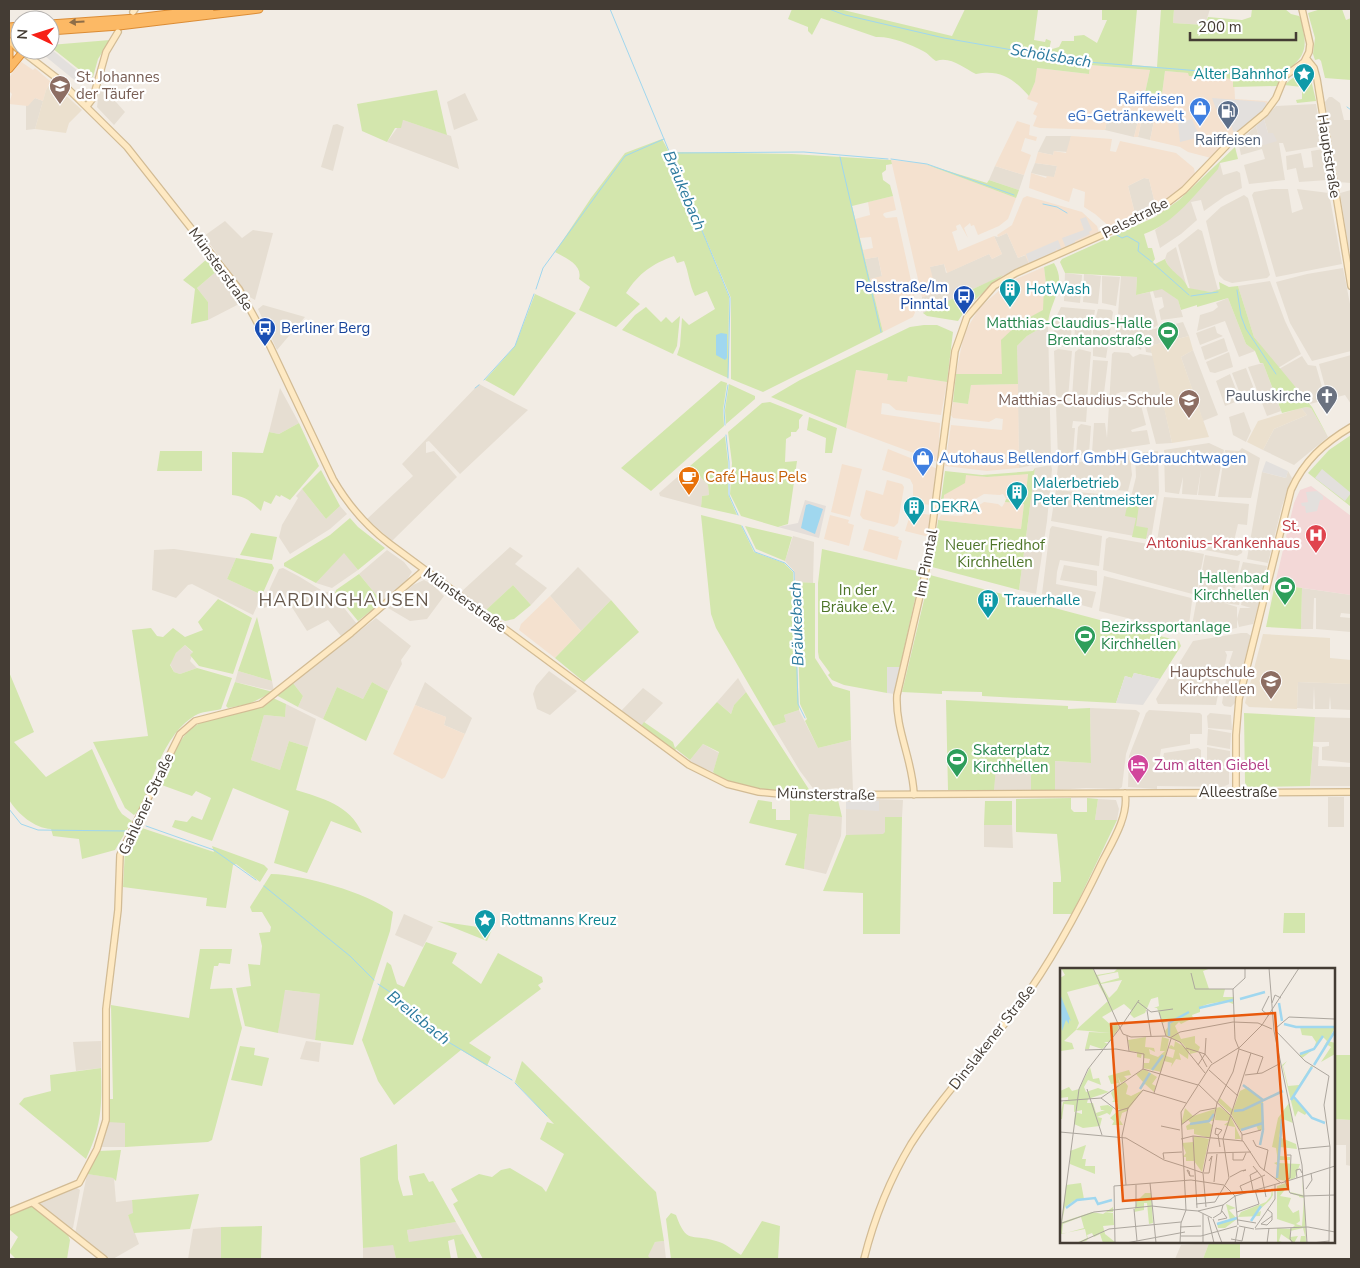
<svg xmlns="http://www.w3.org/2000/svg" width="1360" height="1268" font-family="'Nunito Sans',sans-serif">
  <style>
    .residential { fill: #e6ded2 }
    .commercial { fill: #f4e1cf }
    .industrial { fill: #e4ded9 }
    .education { fill: #ebe0ce }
    .medical { fill: #f3d8d7 }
    .green { fill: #d3e6ad }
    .parking { fill: #e3e0dd }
    .water { fill: #a0d7ef }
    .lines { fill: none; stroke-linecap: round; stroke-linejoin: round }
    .stream { stroke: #a0d7ef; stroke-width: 1 }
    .secondary-casing { stroke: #d2bb94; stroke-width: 8 }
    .primary-casing { stroke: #e2ae63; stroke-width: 9 }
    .highway-casing { stroke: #db8c35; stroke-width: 9 }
    .secondary { stroke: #fee9c3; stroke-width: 5.5 }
    .primary { stroke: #fdd392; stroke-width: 6 }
    .highway { stroke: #fcb965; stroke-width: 7 }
    .oneway { fill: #8e6e48 }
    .labels { text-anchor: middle; stroke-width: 4.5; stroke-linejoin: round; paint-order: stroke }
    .culture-label { font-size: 15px; fill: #0d838f; stroke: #fff; text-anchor: start }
    .education-label { font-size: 15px; fill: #785e54; stroke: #fff; text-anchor: end }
    .shop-label { font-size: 15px; fill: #366cbe; stroke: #fff; text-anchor: end }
    .service-label { font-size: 15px; fill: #4e5e75; stroke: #fff }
    .street-label { font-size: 15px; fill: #443c34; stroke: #fff }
    .transit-label { font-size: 15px; fill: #164399; stroke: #fff; text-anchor: end }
    .leisure-label { font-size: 15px; fill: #27864d; stroke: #fff; text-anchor: end }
    .worship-label { font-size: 15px; fill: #5b616d; stroke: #fff; text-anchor: end }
    .food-label { font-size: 15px; fill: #c56008; stroke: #fff; text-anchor: start }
    .health-label { font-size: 15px; fill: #be3a42; stroke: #fff; text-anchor: end }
    .park-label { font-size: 15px; fill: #4e7529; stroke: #fff }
    .hotel-label { font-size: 15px; fill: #b23c85; stroke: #fff; text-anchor: start }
    .water-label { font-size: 16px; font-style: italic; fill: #2c7a9e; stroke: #fff }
    .quarter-label { font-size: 18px; letter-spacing: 1px; fill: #67594c; stroke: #fff }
    .inset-river { fill: none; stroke: #a0d7ef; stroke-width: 2.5 }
    .inset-road { fill: none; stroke: #aca69e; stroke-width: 1 }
    .view { fill: #e8590c; fill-opacity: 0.15; stroke: #e8590c; stroke-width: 2.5 }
    .inset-edge { fill: none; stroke: #443c34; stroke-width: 2.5 }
  </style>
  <rect width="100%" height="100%" fill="#f2ece4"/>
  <!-- residential -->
  <path class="residential" d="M1174,9H1210L1205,25L1173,23Z
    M100,84L125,112L114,125L97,107Z
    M465,93L478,120L454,130L447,102Z
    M1329,97H1332L1340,103L1344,120H1351V183L1338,182L1325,102Z
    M35,98L43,101L35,129L26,130V106Z
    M1316,104L1323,146L1286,152L1283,143H1279L1285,180L1249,184L1244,165L1265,159L1262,149L1241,155L1239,145L1241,140L1256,126L1261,144L1271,134L1268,133L1264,119L1276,106Z
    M1124,114L1139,117L1134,137L1105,130L1108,116L1114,118V115Z
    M1143,114L1155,116L1150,140L1138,137Z
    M403,120L451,136L459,169L387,142Z
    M337,124L344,127L333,171L321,167L333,125Z
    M1046,136H1071L1068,152L1054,151L1053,155L1038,152Z
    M1323,149L1328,180L1299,182L1296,168L1287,170L1286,156L1301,153L1304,168L1313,167L1311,151Z
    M1035,163L1057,166L1054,178L1031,173Z
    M1220,163L1223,175L1237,171L1240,173L1242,188L1225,196L1204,211L1201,200L1191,202L1197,220L1181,234L1160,248L1155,230L1171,218Z
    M995,166L1024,175L1019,190L989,180Z
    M1144,178L1149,179L1156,208L1136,218L1128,186Z
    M1272,189H1288L1292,213L1303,209L1297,189L1329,193L1342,264L1276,277L1252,195L1254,192Z
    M1351,190V250H1349L1340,193Z
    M1244,195L1248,198L1270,275L1267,278L1232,283L1224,280L1219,275L1206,221L1221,207Z
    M225,221L242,238L253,230L273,233L255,300L248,296L204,236Z
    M1198,229L1202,231L1218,290L1211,292L1190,289L1178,245Z
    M1007,233L1018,258L1026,255L1029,264L973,289L958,288L960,295L923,313L922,297L932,294L929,280L930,267L944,264L946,273L989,254L992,259L1002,254L994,236L998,237Z
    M1176,247L1186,284L1170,270L1165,259L1167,253Z
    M878,257L882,277L870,279L865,259Z
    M1343,268L1351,309V351L1312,361L1290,323L1276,282L1307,274Z
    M218,270L241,303L208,320V302L197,288Z
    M1065,273L1082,275L1080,303L1064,301Z
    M1084,274L1101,276L1098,304L1083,302Z
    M1102,276L1120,277L1116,306L1102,303Z
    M1121,276L1137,277L1136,295L1150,292L1158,325L1150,330L1183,322L1189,336L1150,346L1152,353L1146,352L1145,346H1142L1141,350L1136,347L1113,345L1119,318L1138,319L1118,314Z
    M1270,281L1285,321L1301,354L1278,368L1254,337L1238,286Z
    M1162,288L1178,300L1183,317L1161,320L1159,310L1164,307L1162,297L1155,298L1153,291Z
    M1228,298L1246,344L1255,351L1239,357L1225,321L1197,331L1200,315L1213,311L1218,307L1216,303Z
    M263,305L305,317L277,350L258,309Z
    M1061,307L1095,310L1089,347L1074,346L1075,326L1072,325L1070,347L1055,346L1054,321Z
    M1098,309L1111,310L1113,312L1106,358L1093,356V328Z
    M1048,324L1051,458L1048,462L1019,468L1017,346L1027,336Z
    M1215,326L1217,333L1223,336L1200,345L1196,333Z
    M1224,338L1228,351L1205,360L1201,347Z
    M1058,349L1072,351L1068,399L1056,397L1054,351Z
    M1079,349L1091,352L1087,399L1084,401L1072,398L1075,352Z
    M1193,350L1218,415L1203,421L1181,357Z
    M1114,352L1129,353L1133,357L1140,354L1153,356L1172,443L1156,444L1142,391L1121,392L1116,394L1119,402L1136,396L1139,397L1146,425L1131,430L1132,432L1147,430L1150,444L1092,453L1094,423H1105L1107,438L1112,354Z
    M1229,352L1233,367L1215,373L1210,372L1206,362Z
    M1351,355V404L1345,395L1310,404L1279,369L1302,356L1308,365L1316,366L1322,387L1320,393L1324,395L1327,394L1319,364Z
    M1093,360L1108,361L1103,401L1090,398Z
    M1263,363L1281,411L1267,416L1248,367Z
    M1246,368L1256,394L1242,399L1232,373Z
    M1230,374L1240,400L1225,406L1216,381Z
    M479,384L528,410L460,474L429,441L426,442V453L434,451L457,477L392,541L367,519L413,476L402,464Z
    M280,388L299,423L279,434L269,432Z
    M1059,403L1086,405L1087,408L1086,422L1073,421L1072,428H1075L1073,455L1058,458L1056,406Z
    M1306,407L1311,408L1328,437L1294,465L1263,450L1274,429L1307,415L1301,408Z
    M1244,412L1251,431L1246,442L1233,435L1229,417Z
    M1081,424L1091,426L1089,453L1078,456L1076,454L1078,427Z
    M1209,443L1224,450L1215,496L1198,495L1201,470L1197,495L1182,494L1183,477L1179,494L1165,492L1164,450Z
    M1242,448L1260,458L1251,498L1218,497L1225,450L1239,451Z
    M1158,451L1159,491L1151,539L1051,521L1056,490L1131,497L1136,477L1135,453Z
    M1130,455L1132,475L1128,491L1056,485L1058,465Z
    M1051,465L1052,469L1047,521L1036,594L1019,590L1035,468Z
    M1288,471L1292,478L1282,506L1268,563L1247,559L1262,472L1286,478Z
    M683,472L690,480L697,473L708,485L709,495L702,496L701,507L660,496L659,493Z
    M302,489L326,519L340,506L347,514L330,529L290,554L279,537L282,525L298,498L296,496Z
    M1164,497L1249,504L1247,525L1238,524L1234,541L1244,543L1242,553L1237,556L1157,541Z
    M1052,526L1102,536L1099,566L1060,560L1057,572L1056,584L1096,592L1092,608L1042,594L1050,529Z
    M793,536L814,542L813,583L795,582L794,571L785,561Z
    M1109,537L1204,554L1196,595L1103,570L1106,539Z
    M510,547L523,556L515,564L547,588L531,605L513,585L486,610L461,592Z
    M174,549L236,558L227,579L262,595L253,615L192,584L188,585L176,598L152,590L154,550Z
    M387,550L404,562L412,572L405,583L382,602L359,574Z
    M344,552L358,570L332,588L316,583Z
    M1205,555L1240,561L1235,588L1225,587L1242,592L1239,605L1224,603L1237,607V628L1195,635L1193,633L1192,625Z
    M1243,562L1267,566L1261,595L1244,590L1245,583L1239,576Z
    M1064,565L1097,571V586L1060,580Z
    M578,567L611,600L581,631L550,596Z
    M283,568L300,577L321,590L301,594L264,608L263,605L271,586L279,569Z
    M1104,576L1191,598L1192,601L1188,633L1099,611Z
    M424,580L432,584L444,596L427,619L410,621L388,608L413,585Z
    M1302,588L1351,595V614L1341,613L1340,617L1351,618V632L1316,629V598H1314L1313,629H1301Z
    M328,592L336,598L357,624L341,636L328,620L307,631L288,601L305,595Z
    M1244,593L1261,597L1253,624L1239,627L1237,619L1240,608H1251L1241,605Z
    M376,618L411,646L401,660L402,664L388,691L372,682L363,699L337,687L323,719L298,707L303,696L293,683Z
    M1241,633H1247L1251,636L1241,673L1226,672L1233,651H1225L1227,655L1223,674L1183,673L1175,670L1193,641Z
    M185,645L193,653L190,661L197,668L180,674L174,672L170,664L176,653Z
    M238,671L272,681L274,691L235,682Z
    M549,671L577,691L550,715L537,709L533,694L536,686Z
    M1227,674H1242L1235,703L1231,707L1224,706L1222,703Z
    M1170,676L1219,679L1220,684L1216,705L1158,704L1156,699Z
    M738,678L746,692L734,705L731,714L717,702Z
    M425,682L472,718L465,734L444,725L446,717L415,705Z
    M1298,682L1351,684V710L1331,709L1330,696L1329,709H1315L1314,686L1313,709L1297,708Z
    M643,688L663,703L641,726L621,711Z
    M286,704L316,719L308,747L289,741L280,770L251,760L264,715L285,717Z
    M1090,708L1136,710L1140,713L1126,754L1122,787L1119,789L1086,788L1055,790L1054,761L1091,763Z
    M799,710L818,748L851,740L853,791L836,788L815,791L800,771L773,726L786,722L784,715Z
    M1149,710L1200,713L1202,715V734H1190V744L1161,749L1158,768L1167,771L1209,766L1229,769V784L1223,787L1157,786V789L1128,787L1129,756L1146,713Z
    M1210,713L1231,715L1232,730L1208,728L1207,716Z
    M1315,717L1351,718V763L1322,760V747L1329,746V742H1313Z
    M1208,729L1231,733L1230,749L1207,745Z
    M703,744L719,753L713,772L691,763L690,760Z
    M1313,746L1319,747L1318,766L1351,767V786H1310Z
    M1207,747L1230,751V767L1207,764Z
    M1198,748L1201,750V760L1198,763L1171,766L1162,764L1164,753Z
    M1031,761V790H994L995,768H1019V762Z
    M1328,797H1344V827H1328Z
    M873,799L903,800L902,817H885V833L883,835H846V800Z
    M1098,799L1116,800L1119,809L1117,820H1095Z
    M809,814L842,817L841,836L826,874L804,869Z
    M984,825H1012L1013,848L984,847Z
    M404,914L433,927L423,947L395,935Z
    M284,990L321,994L315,1040L278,1033Z
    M101,1041V1068L76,1071L73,1042Z
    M306,1041L321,1043L319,1062L300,1059Z
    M1334,1119L1351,1120V1166L1346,1165V1145H1334Z
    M108,1122H125V1147H101Z
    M87,1174L114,1178L116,1202L132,1200L134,1214L128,1215L139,1244L113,1259H108L75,1234Z
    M77,1188L80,1190L73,1228L70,1230L41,1206V1202Z
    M456,1222L463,1234L409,1243L407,1230Z
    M221,1227V1259H188L193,1229Z
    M664,1241L666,1259H651L647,1256L655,1242Z
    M1209,1243L1203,1259H1175L1181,1245Z
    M393,1244L396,1259H363V1248Z"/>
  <!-- commercial -->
  <path class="commercial" d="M20,61L33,70L35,68L51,82L46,90L43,101L35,98L28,106L9,104L12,94L9,91V78Z
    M1090,65L1150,70L1145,93L1152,94H1162L1165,71L1189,73V76L1234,79L1235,99L1267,101L1269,104L1211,158L1188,152L1180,147L1150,140L1155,117L1143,114L1138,137H1134L1139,117L1125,114L1124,117H1108L1105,130L1040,128L1033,126L1037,116L1033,114L1038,103L1027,99L1035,82L1036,68L1089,74Z
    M1017,121L1030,125L1029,135L1037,137L1036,141L1025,138L1021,151L1031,155L1024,175L995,166Z
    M1071,136L1112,139L1110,151L1116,152L1120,141L1176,153L1194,168L1195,174L1176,194L1156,208L1149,179L1144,178L1128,186L1136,218L1111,228L1095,214L1084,207L1085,192L1073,188L1069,202L1029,188L1031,173L1046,178L1047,176L1054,177L1057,166L1035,163L1038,152L1053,155L1054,151L1066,153Z
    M891,160L922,163L1016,198L1008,219L999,226L978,235L974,225L971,226L970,223L964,228L968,238L960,224L956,226L957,230L952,232L958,251L994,236L1002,254L992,259L989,254L947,273L944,264L930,267L933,279L929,280L932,294L922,297Z
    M893,196L896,210L884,213L883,215L886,218L897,217L917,308L913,317L883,332L870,279L882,276L878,257L865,259L863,250L873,248L871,237L860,238L855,219L870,215L868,202Z
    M1027,196L1082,212L1097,226L1099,233L1029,264L1025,255L1018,258L1007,233L998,237L997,235L1012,225L1023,198Z
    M1044,267L1046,284L1044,310L1019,323L1002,374H956L964,334L979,308L1009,282Z
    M855,370L888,374L887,380L907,382L908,376L947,382L941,415L896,410L889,404L882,403L881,414L940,423L938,462L846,428Z
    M1018,384L1019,468L987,471L945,466L951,425L1002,430L1003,419L996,418L989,422L953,418L951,415L953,402L968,404L971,385Z
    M888,449L938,469L932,505L913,503V485L910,479L882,470Z
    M842,464L862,469L850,517L831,512Z
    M1028,473L1025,501L1006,499L1003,494L1000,495L984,494L958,509L943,508L944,495L966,474L987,477Z
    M887,480L902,484L904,487L898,523L894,527L863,519L860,515L866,490L883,495Z
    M984,502L998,504L1002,507L1005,502L1024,504L1021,529L938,520L941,515L962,516Z
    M911,512L931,515L929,537L905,531Z
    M830,515L849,520L848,523L854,525L849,546L824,539Z
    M869,529L899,537L898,539L902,541L897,560L863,550Z
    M550,596L581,631L555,658L519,630L521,624Z
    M415,705L446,717L444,725L465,734L445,777L442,779L393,754Z"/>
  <!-- industrial -->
  <path class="industrial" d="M1264,119L1268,133H1273L1277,141L1264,145L1261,144L1256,126Z
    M805,500L826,506L819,538L778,527L798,523Z"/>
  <!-- education -->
  <path class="education" d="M51,82L82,110L69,123L66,133L35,129L46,90Z
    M1189,336L1193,350L1181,357L1209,437L1172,443L1150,346Z
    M1301,408L1307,415L1274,429L1263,450L1247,442L1258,421Z
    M1263,634L1330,638V658L1351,660V684L1298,682L1297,709L1249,707L1245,703Z"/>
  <!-- medical -->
  <path class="medical" d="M1311,486L1351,516V595L1275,584L1294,503L1300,490Z"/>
  <!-- green -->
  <path class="green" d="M792,9H839L952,36L965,9H1032L1038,10L1034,40L1045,42L1046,39L1051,41L1049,50L1059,47L1062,41H1074V36L1084,35L1097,43L1107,20H1102V9H1137L1132,65L1157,67L1161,9H1174L1173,23L1205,25L1208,17L1242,20L1251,17L1252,9H1285L1291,14L1299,16C1303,21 1303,28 1304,35C1309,63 1286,64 1277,86L1233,87V79L1189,76L1188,73L1165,71L1162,94L1145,93L1150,70L1090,65L1089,74L1037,68L1035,82L1029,96C1014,79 1000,69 976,74C963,68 951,56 936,61C931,58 928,53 923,51C910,44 890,36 876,37L821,18L812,35L808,31V27L788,19Z
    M1321,9H1342L1346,20L1351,18V80L1325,78L1321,61L1319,59L1315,60L1313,54L1315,38L1308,13Z
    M110,40L98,59L93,77L86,75L52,48L50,50V45Z
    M1304,69L1309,71L1316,101L1297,103L1296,100L1302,99V87L1284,85Z
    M437,90L447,135L403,120L401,128H395L387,142L362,131L357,104Z
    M662,139L669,152L792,154L891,160L892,164L886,165V170L882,173L883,180L890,185L893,196L852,206L883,332L763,392L731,379V298L694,211L729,297L728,378L677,355L680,346L682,318L689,325L715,309L707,291L695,296C689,284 689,273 684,261L677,263L674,256C652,264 639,273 626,293L640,304L616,327L579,310L590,287L579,279C583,265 566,258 555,252L591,198L625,153Z
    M1235,147L1238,159L1220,163L1218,169C1197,192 1174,224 1144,234L1148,248H1152L1155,259L1153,262L1155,264L1165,259C1169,272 1184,276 1188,288L1211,292L1220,289L1219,282L1229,287L1238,286L1254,337L1312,407L1328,437L1311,408L1306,407L1282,413L1263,363H1260L1255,351L1246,344L1228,298L1197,307V305L1181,310L1178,300L1162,289L1136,295L1137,277L1065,273L1060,262L1062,259L1155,217L1179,200Z
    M922,163L987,183L989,180L1019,190L1016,198Z
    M208,258L218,270L197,288L208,302V320L191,324L195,289L183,280Z
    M1054,263C1068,286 1049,302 1048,324L1027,336L1017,346L1018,384L971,385L968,404L953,402L956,374H1002L1001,340L1019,323L1043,310L1044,286L1046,284L1044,267Z
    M1003,275L968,306L958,321L927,316L923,313L960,295L957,288L973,289Z
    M535,294L576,313L514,396L485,380L515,346Z
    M646,307L661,322L666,317L672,323L680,316L677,346L673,354L622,330L635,315Z
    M924,325H937L953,332L947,382L908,376L907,382L887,380L888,374L856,370L846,428L771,397L800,380L910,327Z
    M721,381L727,383L723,410L724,426L651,491L621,468Z
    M729,384L755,396V399L726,424L725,410Z
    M770,402L803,415L799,420V428L796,432H791V436L786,439L785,462L797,461L788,524L778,527L741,516L730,494L732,463L728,432L762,403Z
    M809,417L837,428L832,453H825L826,438L807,430Z
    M299,423L319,466L290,500L281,495L280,497L276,495L271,504L264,501L261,511C252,502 245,496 232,495V452L263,453L269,432L279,434Z
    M1351,435V504L1350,506L1308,473L1329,450Z
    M725,436L728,462V494L737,515L701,507L702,496L709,495L708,485L697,473L690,480L683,472Z
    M160,451H202V471H157Z
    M1035,468L1019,590L932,567L938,520L1021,529L1024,504L1005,502L1006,499L1025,501L1028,474L987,477L966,475L965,483L944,495L943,508L940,507L945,471L982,475L1033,471Z
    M321,470L340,506L326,519L302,489Z
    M1129,496L1140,498L1136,526L1148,528L1146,539L1132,537L1136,518L1125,516Z
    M701,515L741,525L754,552L784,563L793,572L799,710L784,715L786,722L773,726L716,628L711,614Z
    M350,518L358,527L385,548L358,570L344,553L316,583L284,566V563L330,535Z
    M745,526L792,537L785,561L756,549Z
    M251,533L277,537L272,560L240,555Z
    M822,549L921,572L900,667H887V693L844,685L832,680L828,675L830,673L819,658L818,652V583Z
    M236,558L272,564L274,568L262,595L227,579Z
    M359,574L382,602L358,621L335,593L336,590Z
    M930,575L1179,641L1181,646L1160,679L1134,673L1132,678L1125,676L1116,703L982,696V692L942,691V694L902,692Z
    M796,582L815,583V658L833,686L850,691L851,740L818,748L805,721L807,719L800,704Z
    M1275,584L1302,588L1301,629L1266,627Z
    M513,585L531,605L514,619L505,621L486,610Z
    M218,599L252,618L233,674L199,666L190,655L193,652L185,645L176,653L170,665L174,672L180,674L197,668L232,678L221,709C214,711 205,711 198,714C166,730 153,778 140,809L134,815L125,808L93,742L148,736L132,630L151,628L157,636L163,637L173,628L185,637L203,630L198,622Z
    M611,600L639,632L584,682L555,658Z
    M257,617L272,681L238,671Z
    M9,672L34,732L14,742L46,777L92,749L118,808L122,814L132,821L115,850L82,859L79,839L53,836L51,829C34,828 18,814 9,800Z
    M235,682L273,692L249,704L228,708L226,706Z
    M372,682L388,691L366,741L323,719L337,687L363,699Z
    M293,683L303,696L298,707L276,695Z
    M746,692L810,791C791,795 726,787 713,772L719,752L703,744L690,760L676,749L674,752L641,726L644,722L673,742L675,748L717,702L731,714L734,705Z
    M273,698L286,704L285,717L264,715L251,760L280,770L289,741L308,747L296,790C322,798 350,805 362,833L331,821L307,873L274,863L289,811L233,788L212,841L172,827L175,820L187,822L192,816L202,820L211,798L196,791L192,796L159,784C167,769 173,752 182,739C202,710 245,714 273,698Z
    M946,700L1068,706V709L1090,708L1091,763L1055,761V790H1031V761L1020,762L1019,768H996L994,790H948Z
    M1244,713L1315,717L1310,786L1248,787L1245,783Z
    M1071,798V809L1074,812H1087V798L1098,799L1095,820H1117L1072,914H1053V882H1061V877L1057,834L1016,832V799Z
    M790,799L838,800L842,817L809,814L804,869L785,865L797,834L749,823L758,800L772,802V809H776V820H790Z
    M985,801H1012V825H984Z
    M885,817H902L900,934H863V893L823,891L846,835L883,834L885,832Z
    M142,828L214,852L212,846L264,865L268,869L260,882L236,864L233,865L226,908L206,906L207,898L123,887L125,850L133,836Z
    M271,874C305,875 365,892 393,912L390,931L353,1045L315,1040L320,994L285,990L278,1033L245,1026L236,988L251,986L248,964L260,965L262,946L259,933L270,932L271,927L262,912H252L250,907Z
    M1284,913H1305V933H1283Z
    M437,921L478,927L480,923L493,927L487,941Z
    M426,942L457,953L452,963L481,984L498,953L542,977L543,982L538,985L541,989L469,1043L491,1057L487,1066L461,1050L394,1105L378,1081L362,1040L387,962L391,965L397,984L404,987Z
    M200,949H232L230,964L219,963L218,966H214L210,989L232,988L242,1028L212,1140L208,1142L125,1147V1123L108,1122L109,1099H113L111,1005L189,1018Z
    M240,1046L255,1048L254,1055L269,1058L262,1086L231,1080Z
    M1334,1055H1351V1120L1334,1119Z
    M522,1061L656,1192L664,1241L655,1242L648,1256L651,1259H483L453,1204L458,1201L451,1189L479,1174L492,1177L501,1170L510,1168L542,1187L546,1192L564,1154L540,1139L547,1122L554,1124L515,1082Z
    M101,1068C102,1104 102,1126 86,1159L19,1104L24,1098L51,1091L50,1075Z
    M397,1144L398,1179L403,1196L413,1195L409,1176L424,1173L429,1182L433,1181L456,1222L407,1230L409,1242L463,1234L477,1258L458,1259L454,1239L448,1241L451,1259H396L393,1245L363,1248L360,1158Z
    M121,1150L116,1181L113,1178L87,1174L99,1151Z
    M199,1194L190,1229L134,1233L128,1215L133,1213L132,1200Z
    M30,1206L37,1208L68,1235L70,1240L67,1259H16L9,1252L18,1237L9,1229V1215Z
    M671,1213L676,1215C687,1245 690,1233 716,1241C725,1243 733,1250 741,1255L762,1221L780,1226L778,1259H671L666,1219Z
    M262,1226L261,1259H221V1227Z
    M1223,1242H1240V1259H1203L1209,1243Z"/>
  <!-- parking -->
  <path class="parking" d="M51,49L84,76L78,83L45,56L46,50Z
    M1212,98L1265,102L1267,107L1237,133L1233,131L1227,108L1216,109Z
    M1192,119L1200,137L1180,142L1178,123Z
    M1086,217L1092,230L1089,232L1090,234L1075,241V244L1066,248L1062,238L1084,230L1080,219Z
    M1058,240L1062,250L1058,251L1056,248V251L1029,263L1026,254Z
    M1266,461L1288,471L1286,478L1262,472Z
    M1322,469L1351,493L1345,501L1315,478Z
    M1317,491L1323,496V500H1320L1317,511L1306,513L1305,506H1302L1301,503L1308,502L1306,492Z
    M887,667H900L895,694L887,693Z
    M1134,673L1160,679L1143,705L1116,703L1125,676L1132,678Z
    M879,801V811L846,809V802Z"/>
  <!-- water -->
  <path class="water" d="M721,333L727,334V358L725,360L716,355V335Z
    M809,504L823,509L815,534L801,528L806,505Z"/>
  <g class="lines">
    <!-- stream -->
    <path class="stream" d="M610,9L730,298L728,378
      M829,9L845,15L944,38L1075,61L1276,77
      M1347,107L1351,110
      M672,153L804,152L888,159
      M840,157L881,332
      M891,159L927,164L1014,195
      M1043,204L1057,207L1067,213
      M1117,235L1122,238L1127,236L1139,243L1138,251L1152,262
      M1154,264L1189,295
      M536,289L543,268L625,156L664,139
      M1237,290L1241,316L1246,329L1276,374
      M1191,296L1218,292
      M484,380L515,346L534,294
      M475,388L479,385
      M725,425L724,410L728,385
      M726,435L729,462V495L738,515
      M742,526L755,552L785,563L794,572L798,704L805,718
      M9,809L21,824L38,830L126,831
      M146,826L214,850L256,880
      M137,831L143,826
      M264,886L350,956L374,980
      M378,984L411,1006L440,1037L512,1080
      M515,1083L547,1116"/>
    <!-- secondary casing -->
    <g class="secondary-casing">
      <path id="secondary" d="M133,12L135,9
        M23,52L58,79L127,147L239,289L270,346L333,479C348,505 366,526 390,544L689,765L727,784L759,792L790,795L1351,792
        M1306,58L1314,68L1317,79L1351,286
        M87,106L93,98L106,52L118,32
        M1236,792V735L1239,699L1291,490C1304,461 1324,443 1351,427
        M914,795C913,760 895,730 897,695L928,561L955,351L967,317L994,286L1016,273L1158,210L1184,190L1230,142L1265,113L1276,98L1285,76L1304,62L1309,52L1310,44L1302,9
        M33,1203L104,1259
        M9,1212L79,1183L97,1149L106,1120V1009L118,910L120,855L180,734L195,721L261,704L351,633L424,570
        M864,1259C874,1219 890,1179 911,1144C943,1094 985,1051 1020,1004C1053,959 1079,910 1103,860C1113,841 1129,815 1125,793"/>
    </g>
    <!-- primary casing -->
    <g class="primary-casing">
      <path id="primary" d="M9,41L20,50"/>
    </g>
    <!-- highway casing -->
    <g class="highway-casing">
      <path id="highway" d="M50,24L136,18L210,9
        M9,27L20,26
        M50,31L119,26L259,9
        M9,34L20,33
        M9,49V60
        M9,69L23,52"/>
    </g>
    <!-- secondary -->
    <use href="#secondary" class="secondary"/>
    <!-- primary -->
    <use href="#primary" class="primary"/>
    <!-- highway -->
    <use href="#highway" class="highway"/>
  </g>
  <!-- one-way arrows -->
  <defs><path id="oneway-solid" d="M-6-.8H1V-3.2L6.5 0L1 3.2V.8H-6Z" transform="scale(1.25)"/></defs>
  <use class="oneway" href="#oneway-solid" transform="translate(77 22) rotate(176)"/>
  <!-- icons -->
  <defs>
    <g id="sight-pin" transform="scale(1.125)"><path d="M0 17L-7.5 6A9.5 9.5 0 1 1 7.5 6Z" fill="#0f9aa8" stroke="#fff"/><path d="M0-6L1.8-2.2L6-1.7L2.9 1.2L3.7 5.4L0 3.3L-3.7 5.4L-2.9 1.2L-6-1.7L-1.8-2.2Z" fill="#fff"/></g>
    <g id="school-pin" transform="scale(1.125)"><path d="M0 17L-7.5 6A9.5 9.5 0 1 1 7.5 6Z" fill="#8d6e63" stroke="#fff"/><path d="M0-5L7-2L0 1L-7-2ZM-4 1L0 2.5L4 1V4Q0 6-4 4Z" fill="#fff"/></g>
    <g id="shop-pin" transform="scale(1.125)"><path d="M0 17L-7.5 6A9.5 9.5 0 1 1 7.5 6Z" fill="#3f7fe0" stroke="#fff"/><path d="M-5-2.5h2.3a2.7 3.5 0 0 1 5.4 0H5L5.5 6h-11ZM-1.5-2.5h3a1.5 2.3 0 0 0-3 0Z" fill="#fff"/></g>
    <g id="fuel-pin" transform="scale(1.125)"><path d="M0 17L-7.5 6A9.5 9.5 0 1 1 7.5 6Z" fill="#5c6f8a" stroke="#fff"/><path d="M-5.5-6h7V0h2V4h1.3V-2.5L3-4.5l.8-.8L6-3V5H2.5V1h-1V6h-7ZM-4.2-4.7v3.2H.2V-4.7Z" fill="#fff"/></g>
    <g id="building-pin" transform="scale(1.125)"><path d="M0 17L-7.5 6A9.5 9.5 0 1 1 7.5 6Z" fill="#0f9aa8" stroke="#fff"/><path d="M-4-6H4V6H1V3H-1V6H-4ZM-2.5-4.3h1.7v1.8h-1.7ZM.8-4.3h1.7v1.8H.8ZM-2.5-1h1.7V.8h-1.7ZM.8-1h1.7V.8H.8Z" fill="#fff"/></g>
    <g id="bus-pin" transform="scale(1.125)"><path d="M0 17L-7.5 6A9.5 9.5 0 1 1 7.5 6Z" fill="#1a4fb4" stroke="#fff"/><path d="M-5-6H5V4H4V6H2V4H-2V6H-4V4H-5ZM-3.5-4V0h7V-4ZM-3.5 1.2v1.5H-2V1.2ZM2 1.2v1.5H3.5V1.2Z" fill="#fff"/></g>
    <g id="stadium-pin" transform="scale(1.125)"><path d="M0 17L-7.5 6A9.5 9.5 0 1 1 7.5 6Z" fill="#2e9e5b" stroke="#fff"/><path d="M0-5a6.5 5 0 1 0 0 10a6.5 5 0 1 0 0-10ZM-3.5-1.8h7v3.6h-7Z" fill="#fff"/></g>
    <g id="church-pin" transform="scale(1.125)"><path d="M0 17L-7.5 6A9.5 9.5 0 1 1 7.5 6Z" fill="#6b7280" stroke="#fff"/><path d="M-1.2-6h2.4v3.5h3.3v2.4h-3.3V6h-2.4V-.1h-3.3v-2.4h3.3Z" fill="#fff"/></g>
    <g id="cafe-pin" transform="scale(1.125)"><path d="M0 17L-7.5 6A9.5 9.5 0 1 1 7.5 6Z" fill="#e8710a" stroke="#fff"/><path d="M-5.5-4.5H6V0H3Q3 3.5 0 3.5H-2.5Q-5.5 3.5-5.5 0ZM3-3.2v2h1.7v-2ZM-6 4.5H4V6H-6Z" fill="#fff"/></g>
    <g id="hospital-pin" transform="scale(1.125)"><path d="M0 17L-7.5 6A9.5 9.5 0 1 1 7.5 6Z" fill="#e0444e" stroke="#fff"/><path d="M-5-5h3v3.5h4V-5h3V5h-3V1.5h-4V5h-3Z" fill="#fff"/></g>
    <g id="hotel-pin" transform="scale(1.125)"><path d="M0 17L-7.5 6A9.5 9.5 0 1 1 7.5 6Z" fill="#d1479c" stroke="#fff"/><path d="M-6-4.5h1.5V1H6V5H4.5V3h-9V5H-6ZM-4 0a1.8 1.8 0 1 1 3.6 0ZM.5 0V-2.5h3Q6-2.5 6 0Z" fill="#fff"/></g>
  </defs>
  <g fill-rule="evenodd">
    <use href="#sight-pin" x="1304" y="74"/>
    <use href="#school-pin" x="60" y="86"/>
    <use href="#shop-pin" x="1200" y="108"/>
    <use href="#fuel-pin" x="1228" y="111"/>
    <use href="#building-pin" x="1010" y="289"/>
    <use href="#bus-pin" x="964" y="296"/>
    <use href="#bus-pin" x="265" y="328"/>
    <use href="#stadium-pin" x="1168" y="332"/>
    <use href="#church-pin" x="1327" y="396"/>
    <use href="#school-pin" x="1189" y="400"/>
    <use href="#shop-pin" x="923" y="458"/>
    <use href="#cafe-pin" x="689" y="477"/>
    <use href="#building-pin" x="1017" y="492"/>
    <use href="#building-pin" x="914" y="507"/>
    <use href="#hospital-pin" x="1316" y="535"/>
    <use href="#stadium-pin" x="1285" y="587"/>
    <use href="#building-pin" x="988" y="600"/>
    <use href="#stadium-pin" x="1085" y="636"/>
    <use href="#school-pin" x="1271" y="681"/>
    <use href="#stadium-pin" x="957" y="759"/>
    <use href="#hotel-pin" x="1138" y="765"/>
    <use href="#sight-pin" x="485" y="920"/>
  </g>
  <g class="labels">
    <!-- culture labels -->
    <g class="culture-label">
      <text x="1288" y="79" text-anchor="end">Alter Bahnhof</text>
      <text x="1026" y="294">HotWash</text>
      <text x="1033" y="488">Malerbetrieb<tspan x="1033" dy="17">Peter Rentmeister</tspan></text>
      <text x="930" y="512">DEKRA</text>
      <text x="1004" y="605">Trauerhalle</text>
      <text x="501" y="925">Rottmanns Kreuz</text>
    </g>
    <!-- education labels -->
    <g class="education-label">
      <text x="76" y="82" text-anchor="start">St. Johannes<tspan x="76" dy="17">der Täufer</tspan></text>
      <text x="1173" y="405">Matthias-Claudius-Schule</text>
      <text x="1255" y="677">Hauptschule<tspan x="1255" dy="17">Kirchhellen</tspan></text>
    </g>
    <!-- shop labels -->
    <g class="shop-label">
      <text x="1184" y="104">Raiffeisen<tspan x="1184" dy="17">eG-Getränkewelt</tspan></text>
      <text x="939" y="463" text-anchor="start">Autohaus Bellendorf GmbH Gebrauchtwagen</text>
    </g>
    <!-- service labels -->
    <g class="service-label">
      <text x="1228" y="145">Raiffeisen</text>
    </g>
    <!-- street labels -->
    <g class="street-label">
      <text transform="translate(1329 156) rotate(81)" y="5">Hauptstraße</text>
      <text transform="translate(1135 218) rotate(-27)" y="5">Pelsstraße</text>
      <text transform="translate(221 269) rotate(54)" y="5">Münsterstraße</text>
      <text transform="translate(926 563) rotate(-79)" y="5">Im Pinntal</text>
      <text transform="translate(465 600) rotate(36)" y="5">Münsterstraße</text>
      <text x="1238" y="797">Alleestraße</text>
      <text transform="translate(826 794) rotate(1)" y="5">Münsterstraße</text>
      <text transform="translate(146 804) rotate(-65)" y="5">Gahlener Straße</text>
      <text transform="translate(992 1037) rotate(-52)" y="5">Dinslakener Straße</text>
    </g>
    <!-- transit labels -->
    <g class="transit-label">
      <text x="948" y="292">Pelsstraße/Im<tspan x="948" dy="17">Pinntal</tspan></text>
      <text x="281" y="333" text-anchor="start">Berliner Berg</text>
    </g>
    <!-- leisure labels -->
    <g class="leisure-label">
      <text x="1152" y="328">Matthias-Claudius-Halle<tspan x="1152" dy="17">Brentanostraße</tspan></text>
      <text x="1269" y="583">Hallenbad<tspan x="1269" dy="17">Kirchhellen</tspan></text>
      <text x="1101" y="632" text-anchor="start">Bezirkssportanlage<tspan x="1101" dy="17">Kirchhellen</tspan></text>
      <text x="973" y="755" text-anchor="start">Skaterplatz<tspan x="973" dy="17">Kirchhellen</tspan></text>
    </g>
    <!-- worship labels -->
    <g class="worship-label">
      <text x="1311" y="401">Pauluskirche</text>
    </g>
    <!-- food labels -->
    <g class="food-label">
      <text x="705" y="482">Café Haus Pels</text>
    </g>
    <!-- health labels -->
    <g class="health-label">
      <text x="1300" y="531">St.<tspan x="1300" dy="17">Antonius-Krankenhaus</tspan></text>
    </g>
    <!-- park labels -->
    <g class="park-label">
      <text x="995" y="550">Neuer Friedhof<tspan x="995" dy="17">Kirchhellen</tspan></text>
      <text x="858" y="595">In der<tspan x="858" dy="17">Bräuke e.V.</tspan></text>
    </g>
    <!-- hotel labels -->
    <g class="hotel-label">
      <text x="1154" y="770">Zum alten Giebel</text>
    </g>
    <!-- water labels -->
    <g class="water-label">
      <text transform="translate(1051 55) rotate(9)" y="6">Schölsbach</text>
      <text transform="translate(685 190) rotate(67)" y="6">Bräukebach</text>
      <text transform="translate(796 624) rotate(-92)" y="6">Bräukebach</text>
      <text transform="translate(419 1017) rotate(39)" y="6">Breilsbach</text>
    </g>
    <!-- quarter labels -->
    <g class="quarter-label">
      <text x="344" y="606">HARDINGHAUSEN</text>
    </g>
  </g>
  <!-- overview -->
  <g transform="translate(1060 968)">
    <rect width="275" height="275" fill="#f2ece4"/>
    <path d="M1,0H32L37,7L54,4L58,0H151L143,3L149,21H165L163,29H174L173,36L166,33L148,36L140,39V44L132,47L133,50L121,56L119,54L115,58L121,71L135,68V75L140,79L138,84L130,86L129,81L128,91L119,85L121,92L116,91L111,99L112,95L104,93L101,104L83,100L84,95H89L90,91L84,90L82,85L81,90L77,89V84L70,83L68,72L86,69L85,79L94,80L95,84L89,81L90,86L98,89L105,83H100L102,69L109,71L106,88L113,90L115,82L108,80L111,77L114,79L115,73L126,80L122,75L106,68L105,63L114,51L103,55L97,40H94L99,38L98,29L91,31L85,45L74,50L70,46L72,43L64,36L42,49L52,58L57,56L59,60L49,74H44L48,76L42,81L30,77L29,81H25L29,64L51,65L16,62L4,73L12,75L14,81L1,83L0,88V10L5,7ZM58,4L59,10L41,15L38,8ZM62,12L57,22L49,30L41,16ZM38,16L48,33L16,62L19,55L7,24ZM240,59H275L268,73L275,75V86L261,94L271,79L266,76L263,80L267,73L262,68L254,81L242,90L239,87L254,81L256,74L252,68L242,67ZM227,93L223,98L228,118L239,117L251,98H253L233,128L247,144L245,147L238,143L235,149L222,97ZM30,99L33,111L39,110L41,117L28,112L24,119L26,124L38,120L49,124L28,131L27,135H33L36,145L45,142H41L40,138L48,137L53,140L50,147L47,145L37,149L42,150L40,158L23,160L14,156L15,144L22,146V142L14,144V137L4,136L2,151H0L3,134L8,132V129L0,130V123L9,119L12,123L19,121ZM84,101L97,109L92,116L96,118L94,124L85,116L82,118L83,114L76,106ZM69,102L71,107L64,108L67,111L61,115L58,109L60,116L65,114L68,118L66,126L71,128L83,122L67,143L62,145L60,152L63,157H52L54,153L50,150L60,141H56L58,134H52L54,132L51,125L59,115L51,116L48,108ZM188,119L203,132L202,162H198L196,157L180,162L171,146L158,134L160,130L173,142L180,123ZM229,135L233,155L223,151L219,169L236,176L237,181L220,179V188L230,189V192H218L217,195L240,196L235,210L226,213L216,211L217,197L214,195L217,194V187L216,180L212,179L218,150ZM160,139L170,147L181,171H175V159L164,157L169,153L155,152L156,140ZM125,140L133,148L155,141L153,153H147L152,157L150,170L134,166V161L127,162L126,158L131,155L128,152L121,157ZM134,168L149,171L142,204L134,193H126V189H123L126,185L122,175L133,174ZM26,177L22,191H26L25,198H35V206L10,196V183ZM242,209L245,239L246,275L240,274L241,268H245L243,260L230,263V269L238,268L234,275L221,266L219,273L225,275H217V260L231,261L235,257L217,251V218L226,215L227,219L220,228L231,230L228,238L233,245L239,242L240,253L236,256L242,258L244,230L239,229V228L232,226L230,224L243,227ZM21,215L24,231L15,232L5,239L2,254L32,244L43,246L53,239V244L44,245H53L54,257L43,258L45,266L55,274L43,275L40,266L34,269L32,265L27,267L28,271L26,273L16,275L27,270L25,261L0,266L6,217ZM21,249L24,260L2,266L3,256ZM212,220L213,227L210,232L196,245L201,243L200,248L178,249L181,244L206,234L211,228ZM85,225H91L93,255L89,256L87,235H84V242L74,244L77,233ZM166,236L176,240L169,242L177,251L165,260H158L157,255L170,252Z" fill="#d3e6ad" fill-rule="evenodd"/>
    <path d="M0,26L11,53L9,51V56L6,52L2,63Z" fill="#a0d7ef"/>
    <path class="inset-river" d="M180,31L205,24M219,35L222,53M139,40L173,32M224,56L236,59H275M109,68V55L129,44M240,86L254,81L263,68M254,97L275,63M92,102L103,87M183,117L203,132M80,121L90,105M233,128L252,150L265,155M231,132L252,99M202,135L203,162M174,143L183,142L223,123M130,156L149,153L154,146M181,162L203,155M200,177L203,162M217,210L222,151M6,240L17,232L35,230L38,236L52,232M191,253L201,238M157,256L177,250"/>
    <path class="inset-road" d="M209,0L214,63L242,197L247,275M131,5L135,21H173M173,21L185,10V0M209,28L202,42L209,48M79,32L60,60L63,66L71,69L106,68L120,74L145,105M78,34L91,44L113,41M212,35L215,27L221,30M87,42L91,68M99,44L106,68M216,60L229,49L275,51M215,62L245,93L269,108M67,68L69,83M110,70L120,64L173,54L198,55L212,61M126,80L145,86L152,95M179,81L203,89L197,106M25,82L56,81L84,86L83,101M139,84L147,99M138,97L145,86L146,70M149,102L178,128M185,107L202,105L219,96M138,116L171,148L182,166V173M27,121L42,167M94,125L111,71M41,130L58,143L68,140M0,133L41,130L83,101L138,117M121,157L140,143L156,140M101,158L120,162M0,164L66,170L104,192L123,198M158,167L155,166L156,160L162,162L158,167L160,179M182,167L201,162M133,168L137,240M121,171L133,168L183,173L200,199L221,215L275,198M193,172L196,178L208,182L204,203M238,181L270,178M147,185L191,184M173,185V192H183L186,185M227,187H231L230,210L225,213L230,225L243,228L275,227M104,191L103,185L122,184M123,198L143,205M193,198L202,209L206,229M144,205H149L152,188L149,193M130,208L127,202L129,203L130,208H134M170,209L181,203L185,202H186L183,203M237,210L236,202L240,201L242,205M154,214L157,186M90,215L96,275M66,217L62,168L68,140L83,122L126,135M246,221L252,212L251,205M193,222L190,207L198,203M183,225L180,218L205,207M126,228H145M136,236L155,234L169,210L163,171L191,85M163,237L175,228L220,215M146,239L143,205L157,135L173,104L179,81L175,71L173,21M76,240V217M74,241L77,273M207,241L212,245V252L207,257L201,256L212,248M126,242L138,243L152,250M138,243L163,237M177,244L199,236L195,222M148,249L154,275M153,250L161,245L163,237M153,251L162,275M158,252L167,250L162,243M178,252L196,255M2,255L34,244L92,238L126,242M179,258L194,261M120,259L141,258M195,260L215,231V217M231,260L230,271L233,275M195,261L248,259L275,264M0,266L19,121L28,101L60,60L33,0M121,268H141L177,258M171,271L182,273L185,259M18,275L49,261L121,254M55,275L54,218L131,212L164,217L175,228L178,257M66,275L125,264M120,275L121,255L126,242L121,144L151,97L180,79L202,57L239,0M143,275V246M175,275L178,259M207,275L209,260M252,275L269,273M269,275L270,179L264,137L269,108"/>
    <path class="view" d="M215,45L228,221L63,233L51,56Z"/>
    <rect width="275" height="275" class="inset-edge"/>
  </g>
  <!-- border -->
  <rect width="1360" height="1268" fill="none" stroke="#443c34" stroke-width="20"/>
  <!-- north arrow -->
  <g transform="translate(35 35) rotate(274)"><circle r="24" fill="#ffffff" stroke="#b4b1ae"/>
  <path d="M0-4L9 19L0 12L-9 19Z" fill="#f72016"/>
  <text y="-8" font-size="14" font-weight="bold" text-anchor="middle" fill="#443c34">N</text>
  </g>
  <!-- scale -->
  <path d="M1190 32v8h106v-8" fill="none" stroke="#443c34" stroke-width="2.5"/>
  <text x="1198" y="32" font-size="15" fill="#443c34" stroke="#ffffff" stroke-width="4" paint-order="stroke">200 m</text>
</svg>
